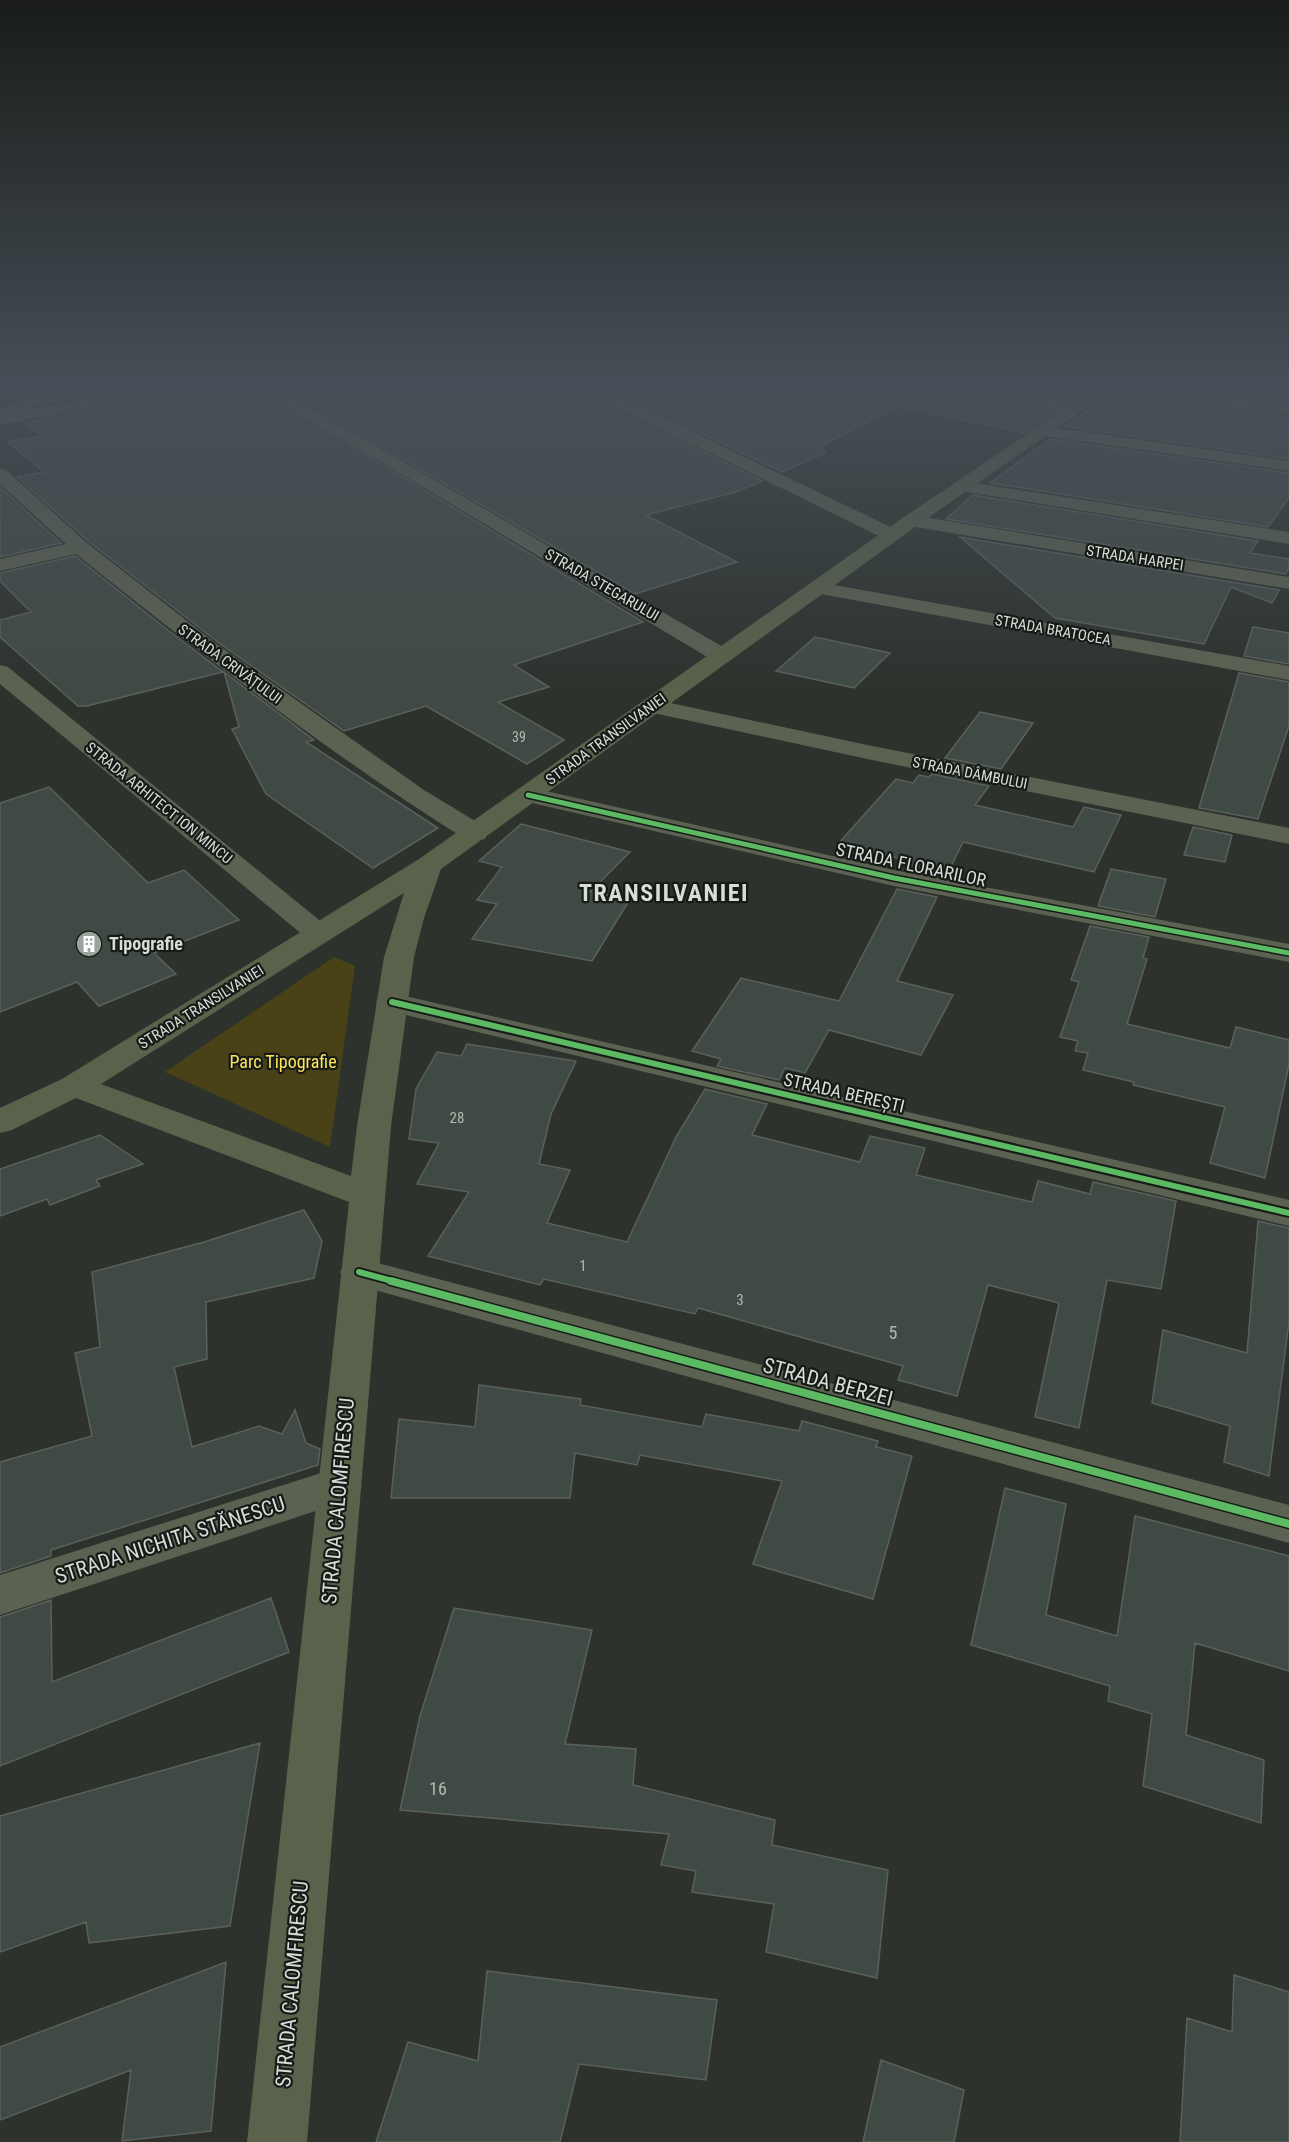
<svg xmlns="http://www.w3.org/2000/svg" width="1289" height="2142" font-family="'Roboto Condensed',sans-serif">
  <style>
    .green { fill: #4a4217 }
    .building { fill: #404a45; stroke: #5b605d; stroke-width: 1.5 }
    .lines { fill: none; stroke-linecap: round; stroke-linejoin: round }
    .lane { fill: #5c6252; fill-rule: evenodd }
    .street { fill: #5c6252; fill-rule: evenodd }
    .secondary { fill: #5a624b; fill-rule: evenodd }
    .cycleway-far2-casing { stroke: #161b17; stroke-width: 8 }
    .cycleway-far1-casing { stroke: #161b17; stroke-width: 10 }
    .cycleway-casing { stroke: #161b17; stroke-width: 11 }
    .cycleway-far2 { stroke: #5cba63; stroke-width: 5 }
    .cycleway-far1 { stroke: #5cba63; stroke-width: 6 }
    .cycleway { stroke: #5cba63; stroke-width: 8 }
    .labels { text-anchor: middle; stroke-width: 4.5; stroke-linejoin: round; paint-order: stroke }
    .far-number-label { font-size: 14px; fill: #b1b9b3 }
    .far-street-label { font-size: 15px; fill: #d7ded8; stroke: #161b17 }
    .number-label { font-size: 15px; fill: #b1b9b3 }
    .street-label { font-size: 18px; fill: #d7ded8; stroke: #161b17 }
    .poi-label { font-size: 18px; font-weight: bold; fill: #d7ded8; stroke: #161b17; text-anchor: start }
    .park-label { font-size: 18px; fill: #ffe658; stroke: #161b17 }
    .near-number-label { font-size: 18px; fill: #b1b9b3 }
    .near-street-label { font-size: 21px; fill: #d7ded8; stroke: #161b17 }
    .district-label { font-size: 24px; font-weight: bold; letter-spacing: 1.5px; fill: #d7ded8; stroke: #161b17 }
  </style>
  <rect width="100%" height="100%" fill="#2d322d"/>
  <!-- green -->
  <path class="green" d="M334,957L355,966L330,1147L165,1072Z"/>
  <!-- building -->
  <path class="building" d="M74,388H135L50,402L70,393Z
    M179,388H255L643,622L514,665L549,687L498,702L564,740L527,764L426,706L344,731L219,643L88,541L17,477L44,472L8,442L42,436L25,423L169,395Z
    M280,388H339L359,399L384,395L393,401L535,388H579L583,393L762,481L736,492L646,515L737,562L635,594Z
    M646,388H1005L1009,393L1053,414L1025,433L897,406L821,446L825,453L782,472L622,396Z
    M1032,388H1092L1067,404Z
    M1169,388H1289V403Z
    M1113,392L1119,395L1289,417V459L1063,426L1078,418Z
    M1050,439L1289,473V498L1268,527L990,483Z
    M0,487L61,543L0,557Z
    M973,495L1258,541L1250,553L1289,559V567L1286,574L946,519Z
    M960,537L1279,590L1272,603L1231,587L1204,644L1055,618Z
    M75,556L169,631L223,672L87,706H78L0,637V620L31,612L0,581V573Z
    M1253,627L1289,633V664L1244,656Z
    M815,637L890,653L854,688L776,671Z
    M224,672L314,740L306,742L438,828L373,868L266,794L232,729L239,727Z
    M1239,673L1289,682V726L1258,819L1199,808Z
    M980,712L1033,723L1001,769L945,758Z
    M932,774L989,786L975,805L1073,827L1084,807L1121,815L1094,872L963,842L946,877L907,870L912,861L837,845L896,779L913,783L919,775L929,777Z
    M49,787L148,883L184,870L239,920L154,953L176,974L99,1006L77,982L0,1012V803Z
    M521,824L630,852L590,892L630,899L592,961L472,939L497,904L477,900L502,867L479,861Z
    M1193,827L1232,835L1225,862L1184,855Z
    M1111,869L1166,879L1155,917L1098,906Z
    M897,889L937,897L897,981L953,995L921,1055L829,1030L805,1073L785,1068L779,1080L717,1066L721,1059L692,1051L741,978L839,1001Z
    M1090,926L1149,937L1143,958L1147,959L1127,1024L1230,1048L1236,1027L1289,1040V1064L1265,1178L1210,1163L1225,1107L1133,1085L1134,1082L1083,1070L1088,1053L1075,1051L1078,1041L1060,1037L1079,982L1071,980Z
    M467,1044L576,1061L551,1114L539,1164L570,1170L547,1223L627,1242L676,1137L705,1089L767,1104L752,1135L860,1162L870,1136L925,1148L916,1175L1032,1202L1038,1181L1090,1194L1093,1182L1176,1201L1161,1289L1107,1280L1079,1428L1035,1417L1059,1303L988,1285L957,1396L898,1380L903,1366L698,1308L695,1314L544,1279L540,1285L428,1256L469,1192L417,1184L439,1143L409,1139L416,1089L437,1052L461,1056Z
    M100,1135L143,1164L96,1180L100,1186L50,1205L47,1199L0,1216V1169Z
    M304,1210L322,1241L314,1278L206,1302L207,1359L174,1367L192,1447L259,1426L282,1434L295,1410L306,1443L320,1449L318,1465L51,1550V1556L0,1573V1462L92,1436L75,1353L100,1347L92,1272L204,1242Z
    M1258,1221L1289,1228V1322L1269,1476L1224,1462L1230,1426L1152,1403L1163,1330L1247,1353Z
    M479,1385L581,1399L580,1405L702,1427L706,1414L799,1431L802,1421L878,1441L876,1447L912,1456L873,1599L753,1564L782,1481L640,1455L637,1465L575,1453L570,1498H391L399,1419L475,1427Z
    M1005,1488L1066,1504L1046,1615L1117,1636L1135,1516L1289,1556V1671L1195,1643L1186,1735L1264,1760L1261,1823L1143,1786L1152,1714L1108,1701L1110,1686L971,1645Z
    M271,1598L289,1652L0,1766V1617L51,1600L52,1682Z
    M454,1608L592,1630L565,1744L636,1749L633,1785L775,1820L772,1845L888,1870L877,1978L766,1952L774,1904L692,1892L696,1871L661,1865L669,1834L400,1810L420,1716Z
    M260,1743L230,1926L89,1943L86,1922L0,1952V1816Z
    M226,1962L211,2131L122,2141L131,2070L0,2120V2047Z
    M487,1971L717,2000L706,2080L579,2064L560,2142H376L408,2042L478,2061Z
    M1234,1975L1289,1992V2142H1180L1187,2018L1232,2032Z
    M881,2060L964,2090L954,2142H863Z"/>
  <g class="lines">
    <!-- lane -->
    <path class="lane" d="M625,388H644L603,398L598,395Z"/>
    <!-- street -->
    <path class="street" d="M52,388H72L69,391L0,421V410Z
      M257,388H276L730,651L733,656L730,661L722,663L714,661Z
      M581,388H601L899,531L902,535L899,539H885L584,391Z
      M1007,388H1027L1076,411L1078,414L1076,417H1064L1010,391Z
      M1111,388H1153L1289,405V415L1119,393Z
      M1044,426L1289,461V471L1038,435L1036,431Z
      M0,469L6,470L87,543L218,645L424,790L485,827L488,833L485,839L475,841L465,839C329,754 202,654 76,554L0,571V559L66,544L0,484Z
      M961,481L1289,532V544L955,490L952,486L955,482Z
      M911,515L1289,577V589L904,525L902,521L904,517Z
      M817,582L1289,666V680L810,592L807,588L810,584Z
      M0,665L8,667L329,928L334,934L329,940L319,943L309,940L0,684Z
      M652,699L872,746L1289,828V844L872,760L644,711L640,706L644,701Z
      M528,787L894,870L1289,944V962L894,886L519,800L515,795L519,790Z
      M392,993L1289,1200V1226L381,1009L376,1002L381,995Z
      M359,1258L1289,1505V1543L346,1282L340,1272L346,1262Z
      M340,1467L355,1472L362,1485L355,1498L0,1615V1575Z"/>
    <!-- secondary -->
    <path class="secondary" d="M146,388H177L169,393L0,425V415Z
      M1096,388H1114L918,525L441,869L424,918L414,957L391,1126L307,2142H247L349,1202L76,1098L12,1130L0,1133V1108L62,1079L419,859L904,517ZM404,893L384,957L357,1126L351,1176L101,1084Z"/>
    <!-- cycleway-far2 casing -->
    <g class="cycleway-far2-casing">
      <path id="cycleway-far2" d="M528,795L894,878L1289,953"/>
    </g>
    <!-- cycleway-far1 casing -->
    <g class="cycleway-far1-casing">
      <path id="cycleway-far1" d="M392,1002L1289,1213
        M359,1272L396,1282"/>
    </g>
    <!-- cycleway casing -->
    <g class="cycleway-casing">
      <path id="cycleway" d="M391,1281L1289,1524"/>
    </g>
    <!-- cycleway-far2 -->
    <use href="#cycleway-far2" class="cycleway-far2"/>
    <!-- cycleway-far1 -->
    <use href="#cycleway-far1" class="cycleway-far1"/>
    <!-- cycleway -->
    <use href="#cycleway" class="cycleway"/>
  </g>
  <!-- sky -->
  <linearGradient id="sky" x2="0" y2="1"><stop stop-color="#191c19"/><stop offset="0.56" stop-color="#464f57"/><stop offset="1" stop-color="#464f57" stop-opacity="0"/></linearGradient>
  <rect width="1289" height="688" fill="url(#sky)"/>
  <!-- icons -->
  <defs>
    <g id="building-disc" transform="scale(1.35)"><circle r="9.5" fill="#9ca29c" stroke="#161b17"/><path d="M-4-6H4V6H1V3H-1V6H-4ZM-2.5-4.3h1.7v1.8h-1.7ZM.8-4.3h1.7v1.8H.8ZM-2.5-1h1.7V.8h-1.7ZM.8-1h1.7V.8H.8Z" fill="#fff"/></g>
  </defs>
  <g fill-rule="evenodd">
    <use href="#building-disc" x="89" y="944"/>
  </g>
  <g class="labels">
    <!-- far-number labels -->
    <g class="far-number-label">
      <text x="519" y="742">39</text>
    </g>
    <!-- far-street labels -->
    <g class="far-street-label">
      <text transform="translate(1135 558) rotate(9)" y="5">STRADA HARPEI</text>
      <text transform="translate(602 585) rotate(30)" y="5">STRADA STEGARULUI</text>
      <text transform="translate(1053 630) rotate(10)" y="5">STRADA BRATOCEA</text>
      <text transform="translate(230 664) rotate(36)" y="5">STRADA CRIVĂȚULUI</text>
      <text transform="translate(606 739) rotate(-36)" y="5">STRADA TRANSILVANIEI</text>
      <text transform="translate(970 773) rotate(11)" y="5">STRADA DÂMBULUI</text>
      <text transform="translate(159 803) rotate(39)" y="5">STRADA ARHITECT ION MINCU</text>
      <text transform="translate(201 1007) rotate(-32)" y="5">STRADA TRANSILVANIEI</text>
    </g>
    <!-- number labels -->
    <g class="number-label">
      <text x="457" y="1123">28</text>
      <text x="583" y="1271">1</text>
      <text x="740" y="1305">3</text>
    </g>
    <!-- street labels -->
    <g class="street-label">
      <text transform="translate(911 865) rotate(12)" y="6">STRADA FLORARILOR</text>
      <text transform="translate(844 1093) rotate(13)" y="6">STRADA BEREȘTI</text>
    </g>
    <!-- poi labels -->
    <g class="poi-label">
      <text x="109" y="950">Tipografie</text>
    </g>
    <!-- park labels -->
    <g class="park-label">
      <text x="283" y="1068">Parc Tipografie</text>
    </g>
    <!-- near-number labels -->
    <g class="near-number-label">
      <text x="893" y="1339">5</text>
      <text x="438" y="1795">16</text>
    </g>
    <!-- near-street labels -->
    <g class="near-street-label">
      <text transform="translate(828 1382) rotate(15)" y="7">STRADA BERZEI</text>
      <text transform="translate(338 1501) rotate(-85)" y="7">STRADA CALOMFIRESCU</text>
      <text transform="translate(170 1540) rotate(-18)" y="7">STRADA NICHITA STĂNESCU</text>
      <text transform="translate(292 1984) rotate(-85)" y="7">STRADA CALOMFIRESCU</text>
    </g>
    <!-- district labels -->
    <g class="district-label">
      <text x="664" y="901">TRANSILVANIEI</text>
    </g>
  </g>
</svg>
